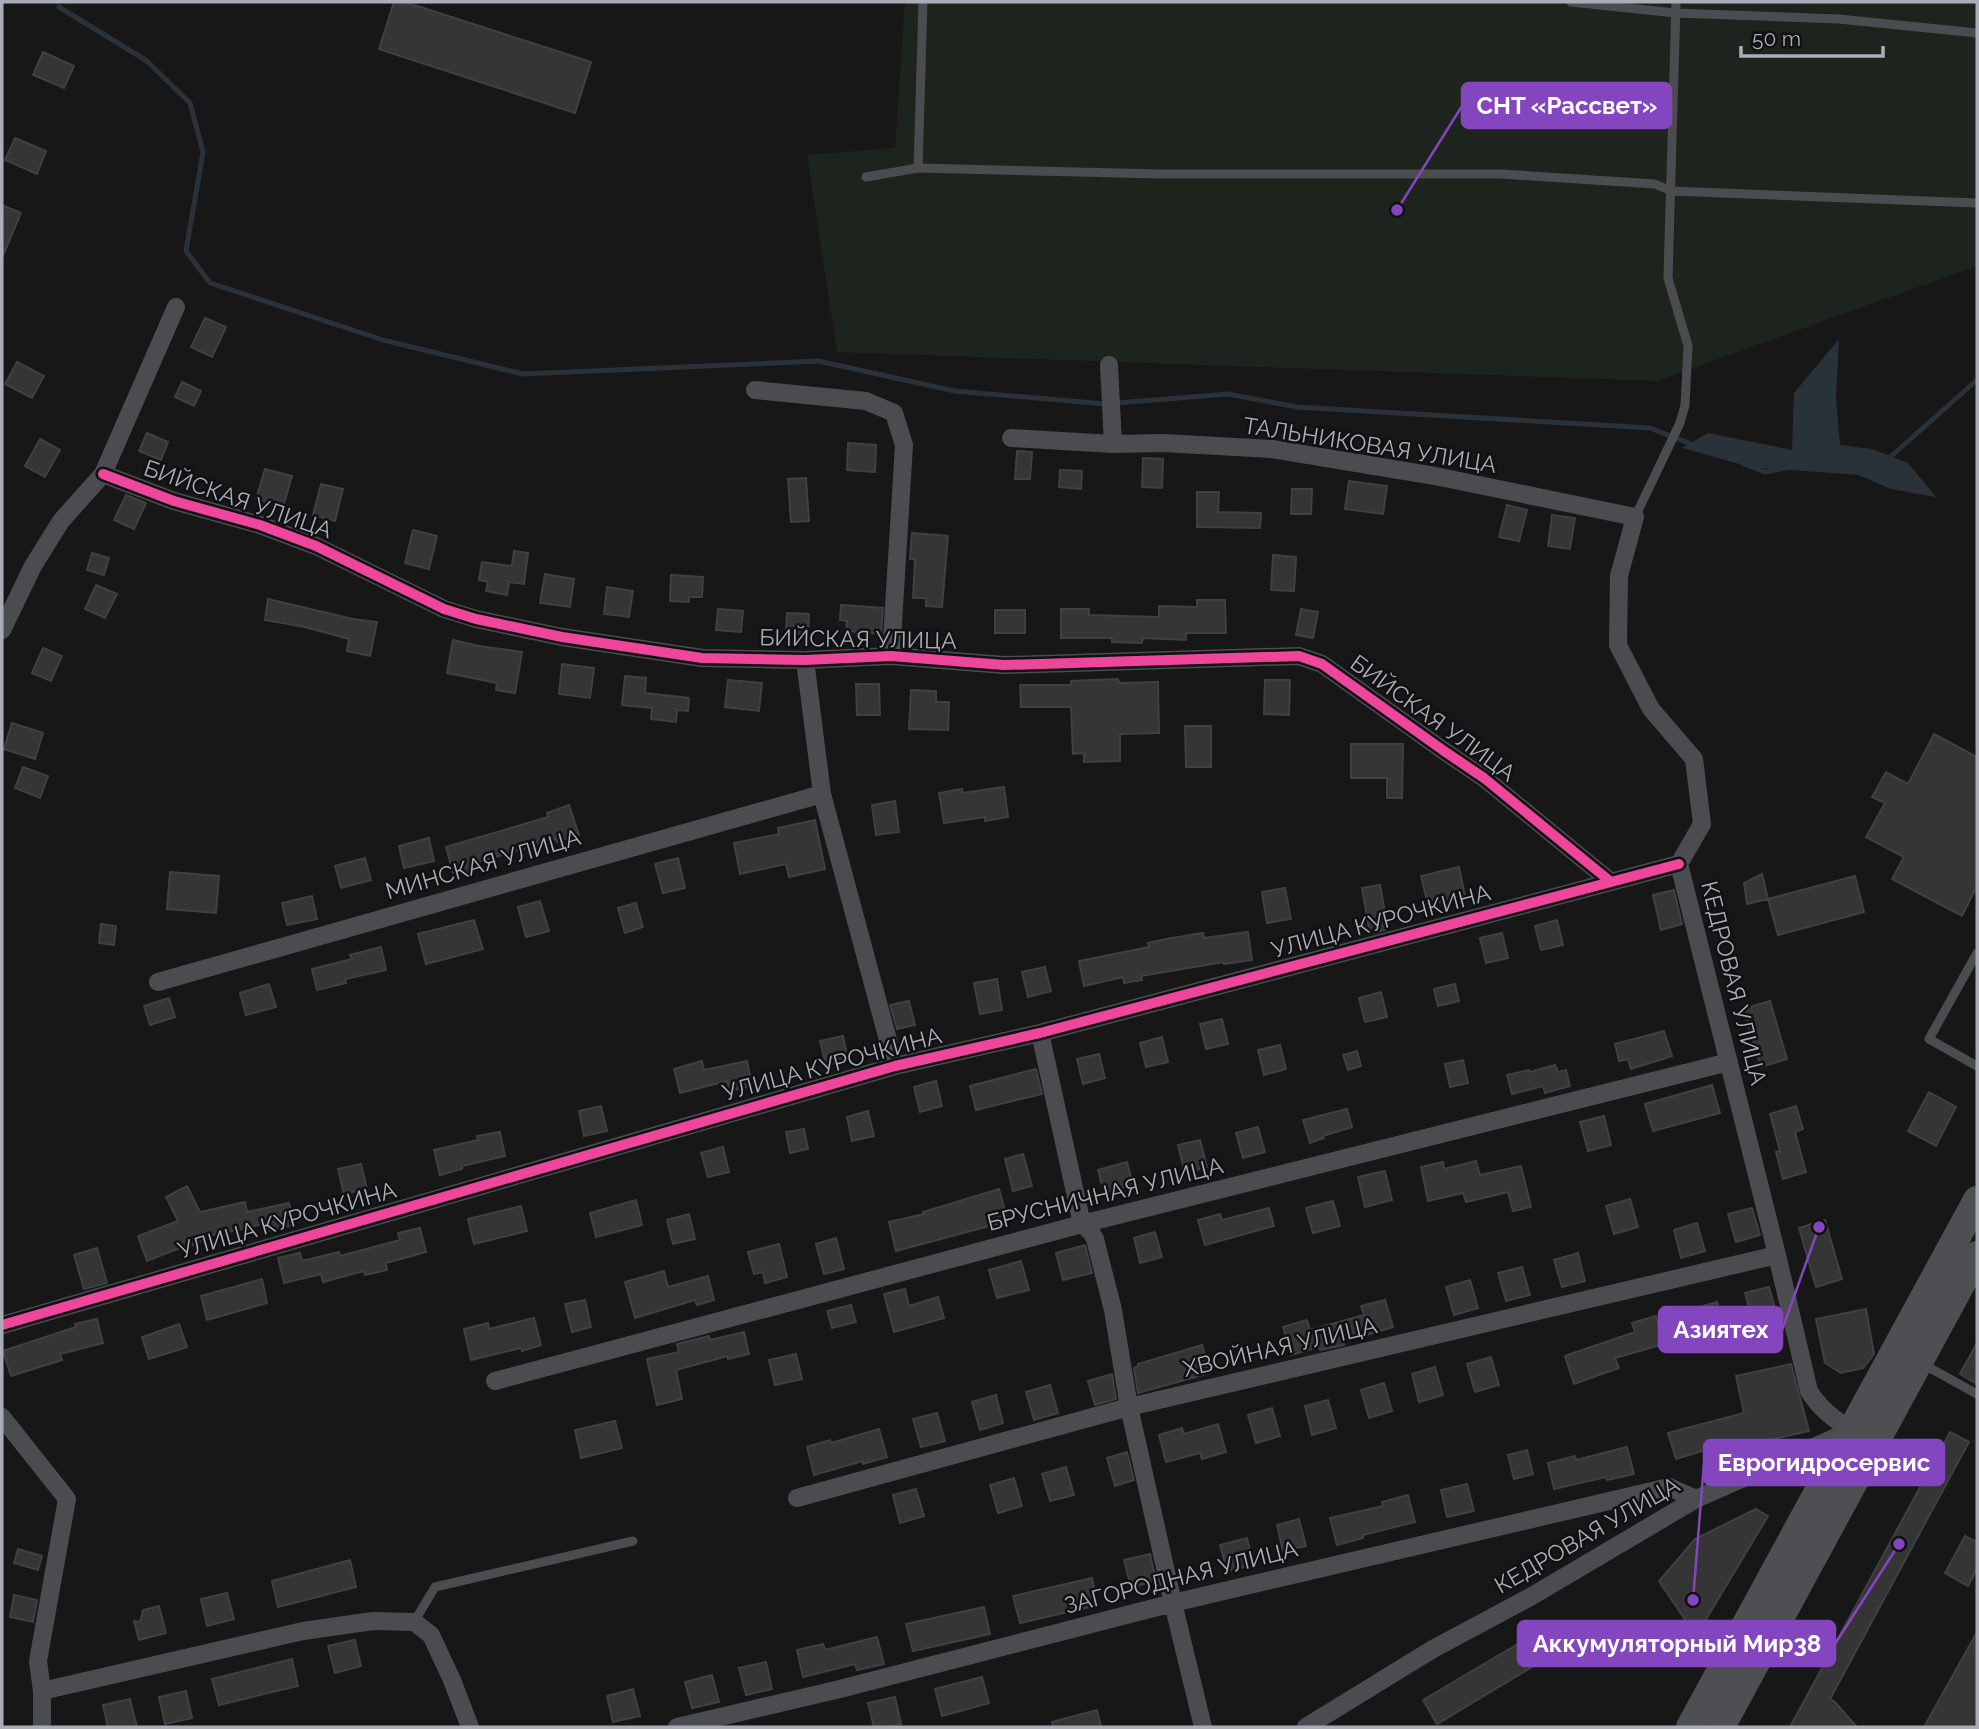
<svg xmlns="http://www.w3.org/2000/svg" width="1979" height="1729" font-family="Raleway,sans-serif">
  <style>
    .green { fill: #1d241e }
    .water { fill: #2a3239 }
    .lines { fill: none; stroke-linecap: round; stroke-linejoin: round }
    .stream { stroke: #2a3239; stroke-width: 5 }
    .building { fill: #353536; stroke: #3f4043; stroke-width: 2 }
    .service { stroke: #4b4c50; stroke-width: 9 }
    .minor { stroke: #4b4c50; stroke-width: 18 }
    .primary { stroke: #4d4f52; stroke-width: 28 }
    .cycleway-casing { stroke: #111113; stroke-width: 15 }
    .cycleway { stroke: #ed469a; stroke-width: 10 }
    .labels { text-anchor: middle; stroke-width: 5; stroke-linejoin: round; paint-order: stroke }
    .street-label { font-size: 23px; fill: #a8adb8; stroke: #111113 }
    .leader { fill: none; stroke: #8446be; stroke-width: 2.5 }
    .callout-dot { fill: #8446be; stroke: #111113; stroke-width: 2.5 }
    .callout { fill: #8446be; stroke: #8446be; stroke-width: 2.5 }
    .callout-label { font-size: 24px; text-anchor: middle; font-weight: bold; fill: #fff }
  </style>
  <rect width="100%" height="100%" fill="#171717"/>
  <!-- green -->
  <path class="green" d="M905,2H1977V266L1657,381L837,352L807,155L895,148Z"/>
  <!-- water -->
  <path class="water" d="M1839,339L1836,398L1840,445L1872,449L1908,463L1936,497L1891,489L1859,475L1750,467L1682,448L1708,433L1792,450L1794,393Z"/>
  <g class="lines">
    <!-- stream -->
    <path class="stream" d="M59,7L147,61L190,103L203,152L186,251L210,283L383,340L523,374L818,361L955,391L1105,404L1228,394L1297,407L1650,428L1696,446
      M1888,459L1977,380
      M1744,464L1765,472L1785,468"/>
  </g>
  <!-- building -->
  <path class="building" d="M394,2H405L591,62L575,113L379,49Z
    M43,52L74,66L64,88L33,75Z
    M15,138L46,151L37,174L5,160Z
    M2,205L21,213L2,258Z
    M205,318L226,327L212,357L191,347Z
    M17,362L44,376L32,398L5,384Z
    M182,382L201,391L194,406L175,397Z
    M147,433L168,442L161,460L139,451Z
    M40,439L60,450L45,477L25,466Z
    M848,443L876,445L875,472L847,470Z
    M1017,451L1032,452L1030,479H1015Z
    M1143,458L1163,459L1162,488L1142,487Z
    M265,469L292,476L283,507L256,499Z
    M1060,470L1082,471L1081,489L1059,487Z
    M806,478L809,521L791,522L788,479Z
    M1349,481L1387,486L1383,514L1345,509Z
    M321,484L343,489L335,521L313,515Z
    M1292,489H1312L1311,514H1291Z
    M1197,492H1219L1218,512L1261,513L1260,528L1197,527Z
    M126,495L146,503L134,529L114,520Z
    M1507,505L1527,510L1519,541L1499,537Z
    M1552,515L1575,518L1570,549L1548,546Z
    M413,530L437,536L429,569L405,563Z
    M912,533L948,536L942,607L926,606V598H913L915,559H910Z
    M514,551L528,553L524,584L509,582L507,595L486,591L488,582L479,580L482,562L512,566Z
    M92,553L109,558L104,575L87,570Z
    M1273,555L1296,557L1294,591L1271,590Z
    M545,574L574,579L570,607L540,603Z
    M671,575L703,577L702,597H689V602L670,601Z
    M96,585L117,594L105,618L85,609Z
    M607,587L633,591L629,617L604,614Z
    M268,599L353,619L377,622L370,656L347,651L349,639L305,627L265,620Z
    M1197,600H1225L1226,633H1186V640L1143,638L1142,643L1112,642V638H1061V609H1089V615L1159,617V606L1197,607Z
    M841,605L883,608L881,634L846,631L847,621L840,620Z
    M718,609L743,611L741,632L716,630Z
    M1301,609L1318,612L1313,638L1296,635Z
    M995,610H1025V633H995Z
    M787,613L809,614L808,635L786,634Z
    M453,640L479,646L522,652L515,693L496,690L497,683L447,673Z
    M43,648L62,656L51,681L32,673Z
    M562,664L594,668L590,698L559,694Z
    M625,676L646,678L645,693L689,698L688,711L677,710L676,722L651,719L652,708L622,705Z
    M1118,679L1119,683L1158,682L1159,733L1120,734V761L1084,762V753L1073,754L1071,707H1021L1020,685H1071V681Z
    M728,680L762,683L759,711L725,707Z
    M1265,680H1290L1289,715L1264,714Z
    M856,684H879L880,715H857Z
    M911,690L936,691V702H949L948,730L909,729Z
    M12,723L43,733L35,759L4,749Z
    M1185,726H1211V767H1186Z
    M1934,734L1977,757V886L1962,916L1892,879L1904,857L1866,837L1885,803L1872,797L1886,772L1908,784Z
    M1351,744H1403L1402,798H1387V778H1351Z
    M23,767L48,776L40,798L15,788Z
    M1004,787L1008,817L985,821V817L944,823L939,793L962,789L963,793Z
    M895,801L899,832L876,835L872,805Z
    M569,805L579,835L557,842L556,839L475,863L477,870L454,876L446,847L548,817L547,813Z
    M815,820L825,869L789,877L786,864L740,874L734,843L779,834L778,828Z
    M429,838L434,861L404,868L399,846Z
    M365,858L371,880L341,888L335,866Z
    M678,858L685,888L663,893L655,864Z
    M1459,867L1465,896L1428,905L1421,876Z
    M170,872L219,876L216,913L167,909Z
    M1762,874L1768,899L1747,904L1744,883Z
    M1855,876L1864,912L1778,935L1768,899Z
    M1380,885L1388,929L1370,934L1362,888Z
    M1285,888L1291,919L1267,923L1262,892Z
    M1674,890L1682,924L1661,930L1653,895Z
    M312,896L317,919L287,925L282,903Z
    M540,901L549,931L526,937L518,907Z
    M636,903L643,927L625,933L618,908Z
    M474,920L483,949L426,964L418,934Z
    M1557,920L1563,945L1541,950L1535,926Z
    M101,924L116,926L114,945L99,943Z
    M1248,932L1252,960L1224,964V962L1141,976L1142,980L1124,983L1123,977L1084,986L1079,961L1149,947L1148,943L1166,939L1203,933L1204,938Z
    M1502,933L1508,958L1486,963L1480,938Z
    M381,947L386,970L345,979L346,983L317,990L312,969L352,959L350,955Z
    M1045,967L1051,991L1028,997L1022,972Z
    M997,979L1002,1010L980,1014L974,983Z
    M269,984L276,1007L246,1015L240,993Z
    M1455,984L1459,1001L1438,1006L1434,989Z
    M1381,992L1387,1017L1365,1022L1359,998Z
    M169,998L175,1017L150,1025L144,1006Z
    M909,1001L915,1025L897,1029L890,1005Z
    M1770,1001L1787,1059L1761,1067L1743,1009Z
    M1222,1019L1228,1044L1206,1049L1200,1024Z
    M1664,1031L1672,1056L1631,1069L1628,1059L1619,1061L1615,1044Z
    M843,1036L848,1060L826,1066L820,1041Z
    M1162,1037L1168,1062L1146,1067L1140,1043Z
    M1280,1045L1286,1069L1264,1075L1258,1050Z
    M1357,1051L1361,1066L1348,1070L1343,1055Z
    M1099,1054L1105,1078L1083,1084L1077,1059Z
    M1463,1060L1468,1083L1450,1087L1445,1064Z
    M702,1061L704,1070L747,1061L752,1086L730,1091L727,1081L680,1093L674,1069Z
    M1555,1065L1558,1072L1566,1070L1570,1086L1545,1093L1543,1086L1512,1094L1507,1075L1529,1070L1530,1072Z
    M1036,1069L1042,1094L976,1110L970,1086Z
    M936,1081L942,1106L920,1112L914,1087Z
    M1712,1085L1720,1113L1653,1131L1645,1104Z
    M1929,1092L1956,1107L1936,1146L1908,1131Z
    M601,1106L607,1131L584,1136L579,1111Z
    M1796,1106L1803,1129L1795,1132L1806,1172L1783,1179L1776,1152L1780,1151L1770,1114Z
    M1347,1109L1352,1127L1323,1136L1324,1138L1310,1143L1303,1120Z
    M868,1111L874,1136L852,1141L847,1117Z
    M1604,1116L1611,1145L1588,1151L1580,1122Z
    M1258,1127L1265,1152L1243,1158L1236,1133Z
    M804,1129L808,1149L790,1153L786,1132Z
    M500,1132L505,1156L462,1166V1169L440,1175L434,1150L478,1140L477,1136Z
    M1200,1140L1207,1167L1185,1173L1178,1145Z
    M723,1147L729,1172L708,1177L701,1153Z
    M1023,1154L1032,1186L1013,1191L1005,1159Z
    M1476,1161L1480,1175L1521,1166L1531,1207L1513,1211L1508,1192L1466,1202L1463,1193L1428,1201L1421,1167L1443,1162L1444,1169Z
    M1127,1162L1133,1185L1104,1193L1098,1170Z
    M361,1164L367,1189L344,1194L338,1169Z
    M1385,1171L1392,1200L1365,1207L1358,1177Z
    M187,1186L200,1212L245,1202L247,1212L289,1203L294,1225L269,1231L267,1223L228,1232L227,1228L191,1246L190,1244L147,1261L138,1236L178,1221L166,1197Z
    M999,1189L1008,1221L896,1251L889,1222L924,1214L923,1212Z
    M1630,1199L1638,1227L1614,1234L1606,1206Z
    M636,1200L642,1225L596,1237L590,1213Z
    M1333,1201L1340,1226L1313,1233L1306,1208Z
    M521,1206L527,1231L474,1244L468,1219Z
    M1269,1208L1274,1226L1205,1245L1198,1220L1220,1214L1222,1220Z
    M1752,1208L1760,1235L1736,1242L1728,1214Z
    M689,1214L695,1239L673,1244L667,1220Z
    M1825,1220L1842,1279L1816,1287L1799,1228Z
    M1697,1223L1705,1251L1681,1258L1674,1230Z
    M420,1228L426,1252L386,1263L387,1270L365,1275L364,1271L323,1282L321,1274L284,1283L278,1258L300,1253L302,1261L339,1252L340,1256L400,1240L398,1233Z
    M1155,1232L1162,1257L1140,1263L1134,1238Z
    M836,1238L844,1269L824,1274L816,1244Z
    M779,1244L787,1277L765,1283L763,1272L754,1274L748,1252Z
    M1085,1245L1092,1273L1063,1280L1056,1253Z
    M97,1248L107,1283L84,1289L74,1255Z
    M1578,1253L1585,1281L1562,1287L1554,1260Z
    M1021,1261L1029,1290L997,1298L989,1270Z
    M1522,1267L1530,1295L1506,1301L1498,1273Z
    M664,1271L668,1287L708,1276L714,1300L697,1305L695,1300L635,1318L625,1282Z
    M262,1279L267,1303L207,1320L201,1296Z
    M1470,1280L1478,1308L1454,1315L1446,1287Z
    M1769,1287L1777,1315L1753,1321L1745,1293Z
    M905,1289L909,1306L938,1297L944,1318L894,1332L884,1294Z
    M585,1300L591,1327L572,1332L565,1304Z
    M1385,1300L1393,1327L1343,1342L1344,1345L1320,1350L1319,1347L1291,1355L1283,1327L1307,1320L1310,1330L1364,1315L1361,1306Z
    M1717,1302L1725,1330L1701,1337L1693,1309Z
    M851,1305L856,1322L832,1328L827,1311Z
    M1866,1309L1874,1354L1863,1368L1841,1373L1825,1363L1816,1319Z
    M1656,1316L1664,1344L1615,1358L1619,1368L1574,1384L1565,1356L1635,1332L1632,1323Z
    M534,1318L541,1345L522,1351L521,1348L471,1360L464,1329L488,1323L489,1329Z
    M97,1319L103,1343L60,1354L62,1360L11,1376L3,1351L76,1327L75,1324Z
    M179,1324L187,1347L149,1359L142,1337Z
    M744,1332L749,1354L728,1359V1356L676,1370L682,1399L657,1405L647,1359L679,1352L677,1344L709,1336L710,1340Z
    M1977,1343V1384L1960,1374Z
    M1202,1345L1210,1373L1138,1393L1134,1368L1138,1366V1364Z
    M796,1354L802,1379L775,1385L769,1360Z
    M1491,1357L1499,1385L1475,1392L1467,1364Z
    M1791,1364L1809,1431L1751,1444L1750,1440L1719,1446L1676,1459L1668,1433L1744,1413L1736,1376Z
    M1435,1367L1443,1395L1419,1402L1412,1374Z
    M1112,1374L1116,1399L1095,1405L1088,1381Z
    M1384,1383L1392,1411L1369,1418L1361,1390Z
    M1050,1385L1058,1413L1034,1420L1026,1392Z
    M996,1395L1003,1423L980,1430L972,1402Z
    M1328,1400L1336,1428L1312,1435L1305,1406Z
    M1272,1408L1280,1436L1256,1443L1248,1415Z
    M937,1413L945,1441L921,1447L913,1419Z
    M615,1421L622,1448L581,1458L575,1430Z
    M1218,1424L1226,1452L1202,1459L1200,1453L1166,1462L1159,1435L1182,1428L1184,1434Z
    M879,1429L887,1457L863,1464V1461L814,1475L807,1447L830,1440L831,1443Z
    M1950,1432L1969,1442L1830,1699L1835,1702L1857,1727H1790Z
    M1627,1447L1634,1474L1607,1480L1606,1477L1554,1489L1548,1463L1575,1456L1576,1460Z
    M1527,1450L1533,1474L1514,1479L1508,1455Z
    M1127,1452L1134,1480L1115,1486L1107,1458Z
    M1066,1467L1074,1495L1050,1501L1042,1474Z
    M1014,1478L1022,1506L998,1513L990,1485Z
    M1467,1484L1474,1511L1447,1517L1441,1490Z
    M916,1489L924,1516L900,1523L893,1495Z
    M1408,1495L1415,1522L1363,1535V1538L1337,1545L1330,1518L1383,1506L1382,1502Z
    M1756,1509L1768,1516L1696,1636L1659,1581L1695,1539Z
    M1299,1519L1306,1546L1283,1551L1277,1525Z
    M1965,1536L1977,1542V1569L1968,1586L1945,1573Z
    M1247,1538L1253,1565L1227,1571L1220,1545Z
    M18,1549L42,1556L38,1570L14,1563Z
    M1150,1554L1156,1581L1131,1587L1124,1560Z
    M350,1560L356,1587L278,1607L272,1581Z
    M1092,1578L1098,1605L1020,1623L1013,1596Z
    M227,1593L234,1619L207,1626L201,1599Z
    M14,1595L37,1600L33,1622L10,1617Z
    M159,1606L166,1633L139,1640L134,1621L140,1622L143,1610Z
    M984,1607L990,1634L913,1651L906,1624Z
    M1538,1632L1552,1655L1437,1724L1423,1700Z
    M1977,1632V1727H1924Z
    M877,1637L884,1664L857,1670L855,1664L803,1677L797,1650L823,1644L825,1650Z
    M355,1640L361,1666L335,1673L328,1646Z
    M292,1659L298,1686L219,1705L212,1679Z
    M766,1662L772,1689L746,1695L739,1668Z
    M712,1675L719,1702L692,1708L685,1682Z
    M982,1677L989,1703L942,1716L935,1689Z
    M633,1689L640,1716L613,1722L607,1696Z
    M186,1691L192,1718L165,1724L159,1697Z
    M895,1697L901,1724L886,1727H874L868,1703Z
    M130,1699L137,1727H108L103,1705Z
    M1097,1710L1101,1727H1053L1052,1722Z"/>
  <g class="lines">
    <!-- service -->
    <path class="service" d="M1571,2L1676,13L1839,19L1977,33
      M918,168L923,2
      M866,177L918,168L1160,174H1501L1655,184L1671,191L1977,203
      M1635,517L1680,423L1685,405L1688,346L1668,278L1676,2
      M1977,953L1929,1039L1977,1066
      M1921,1363L1977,1394
      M414,1622L435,1587L633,1541"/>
    <!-- minor -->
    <path class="minor" d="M1109,365L1113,444
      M755,390L866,401L894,413L904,445L891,656
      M1011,438L1113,444L1163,443L1272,449L1435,476L1635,517L1619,576L1618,645L1651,709L1694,759L1702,824L1679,864
      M103,474L174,501L260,525L316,546L444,609L476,619L562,637L702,658L805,660L891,656L1004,665L1299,656L1322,664L1444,751L1484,778L1611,882
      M2,630L33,566L61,521L103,474L176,307
      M805,660L822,794L895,1066
      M158,982L822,794
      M1040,1033L1082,1224L1091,1232L1095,1239L1113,1310L1129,1407L1173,1603L1203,1727
      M2,1325L895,1066L1040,1033L1679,864
      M495,1381L1082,1224L1729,1062
      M2,1417L67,1499L38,1661L42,1691V1727
      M797,1498L1129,1407L1777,1255
      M42,1691L303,1631L373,1621L414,1622L431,1635L452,1680L470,1727
      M677,1727L840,1689L1173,1603L1669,1487L1696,1499
      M1306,1727L1433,1649L1532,1596L1696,1499L1852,1430C1834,1420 1820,1409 1809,1391L1777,1255L1679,864"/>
    <!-- primary -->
    <path class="primary" d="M1690,1727L1977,1200
      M1721,1727L1977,1255"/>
    <!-- cycleway casing -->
    <g class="cycleway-casing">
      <path id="cycleway" d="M103,474L174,501L260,525L316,546L444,609L476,619L562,637L702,658L805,660L891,656L1004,665L1299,656L1322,664L1444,751L1484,778L1611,882
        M2,1325L895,1066L1040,1033L1679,864"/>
    </g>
    <!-- cycleway -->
    <use href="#cycleway" class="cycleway"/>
  </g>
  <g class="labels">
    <!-- street labels -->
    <g class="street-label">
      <text transform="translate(1370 445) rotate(9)" y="8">ТАЛЬНИКОВАЯ УЛИЦА</text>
      <text transform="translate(238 499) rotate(19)" y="8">БИЙСКАЯ УЛИЦА</text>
      <text transform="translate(858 639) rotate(1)" y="8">БИЙСКАЯ УЛИЦА</text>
      <text transform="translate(1433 718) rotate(36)" y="8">БИЙСКАЯ УЛИЦА</text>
      <text transform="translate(483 864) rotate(-16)" y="8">МИНСКАЯ УЛИЦА</text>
      <text transform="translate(1381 921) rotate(-15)" y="8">УЛИЦА КУРОЧКИНА</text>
      <text transform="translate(1734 983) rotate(76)" y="8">КЕДРОВАЯ УЛИЦА</text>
      <text transform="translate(832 1064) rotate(-15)" y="8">УЛИЦА КУРОЧКИНА</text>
      <text transform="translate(1105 1194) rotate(-14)" y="8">БРУСНИЧНАЯ УЛИЦА</text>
      <text transform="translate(287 1220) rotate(-16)" y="8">УЛИЦА КУРОЧКИНА</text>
      <text transform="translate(1280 1347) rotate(-13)" y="8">ХВОЙНАЯ УЛИЦА</text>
      <text transform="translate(1587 1535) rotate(-30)" y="8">КЕДРОВАЯ УЛИЦА</text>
      <text transform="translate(1181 1577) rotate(-14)" y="8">ЗАГОРОДНАЯ УЛИЦА</text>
    </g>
  </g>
  <!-- callouts -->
  <path class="leader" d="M1397 210L1462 106M1819 1227L1782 1330M1693 1600L1704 1463M1899 1544L1835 1644"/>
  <g class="callout-dot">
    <circle cx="1397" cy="210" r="7"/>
    <circle cx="1819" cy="1227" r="7"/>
    <circle cx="1693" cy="1600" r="7"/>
    <circle cx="1899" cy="1544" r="7"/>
  </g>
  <g class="callout">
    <rect x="1462" y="83" width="209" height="45" rx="7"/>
    <rect x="1659" y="1307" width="123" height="45" rx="7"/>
    <rect x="1704" y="1440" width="240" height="45" rx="7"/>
    <rect x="1518" y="1621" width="317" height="45" rx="7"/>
  </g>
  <g class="callout-label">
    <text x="1567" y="114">СНТ «Рассвет»</text>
    <text x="1721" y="1338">Азиятех</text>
    <text x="1824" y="1471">Еврогидросервис</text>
    <text x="1677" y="1652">Аккумуляторный Мир38</text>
  </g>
  <!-- border -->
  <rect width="1979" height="1729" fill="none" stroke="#a8adb8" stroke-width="7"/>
  <!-- scale -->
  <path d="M1741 46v10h142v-10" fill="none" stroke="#a8adb8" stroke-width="3.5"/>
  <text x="1752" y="46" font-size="21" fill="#a8adb8" stroke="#111113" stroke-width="5" paint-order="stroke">50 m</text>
</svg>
